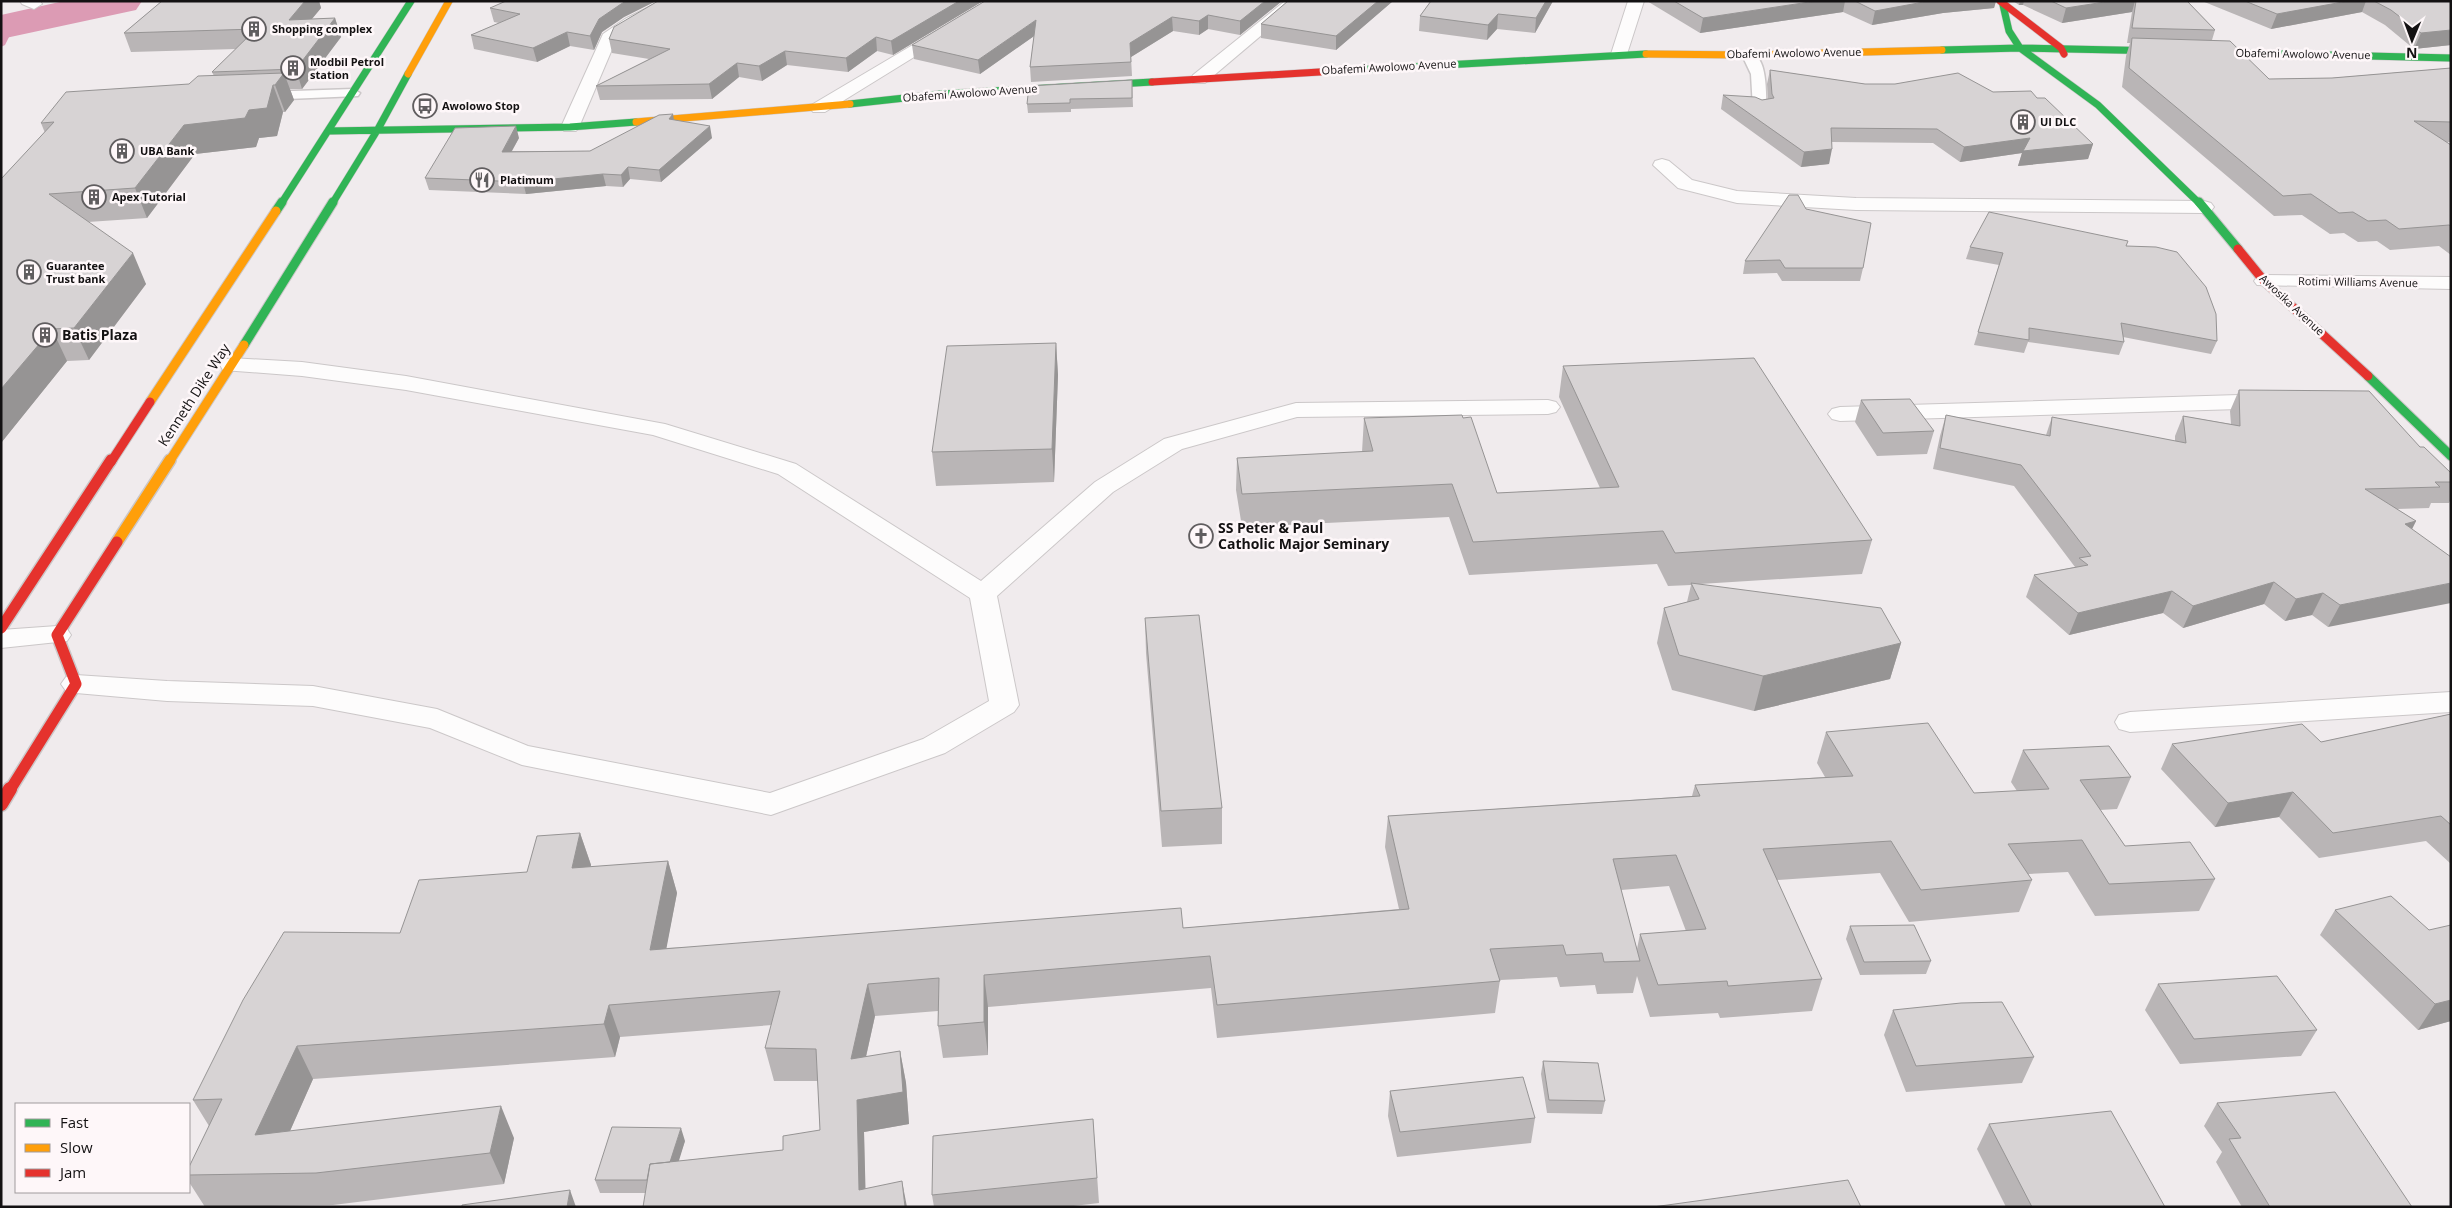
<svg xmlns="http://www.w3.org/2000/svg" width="2452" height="1208" font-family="'Open Sans',sans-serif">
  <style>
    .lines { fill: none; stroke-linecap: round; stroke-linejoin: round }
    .stream { fill: #dc9bb4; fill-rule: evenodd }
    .river { fill: #dc9bb4; fill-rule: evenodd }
    .lane-casing { stroke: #cbc7c8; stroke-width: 3 }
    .street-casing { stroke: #cbc7c8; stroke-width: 2 }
    .fast-far1-casing { stroke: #cbc7c8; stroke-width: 8 }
    .fast-casing { stroke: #cbc7c8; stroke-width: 11 }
    .slow-far2-casing { stroke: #cbc7c8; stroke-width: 8 }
    .slow-far1-casing { stroke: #cbc7c8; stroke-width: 11 }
    .slow-casing { stroke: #cbc7c8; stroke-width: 14 }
    .jam-far3-casing { stroke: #cbc7c8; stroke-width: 8 }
    .jam-far2-casing { stroke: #cbc7c8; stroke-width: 11 }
    .jam-far1-casing { stroke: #cbc7c8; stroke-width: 14 }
    .jam-casing { stroke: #cbc7c8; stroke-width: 17 }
    .lane { fill: #fdfcfc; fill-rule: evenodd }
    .street { fill: #fdfcfc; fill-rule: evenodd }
    .fast-far1 { stroke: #30b455; stroke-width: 7 }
    .fast { stroke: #30b455; stroke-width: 9 }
    .slow-far2 { stroke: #ff9f0a; stroke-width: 7 }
    .slow-far1 { stroke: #ff9f0a; stroke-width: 9 }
    .slow { stroke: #ff9f0a; stroke-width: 11 }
    .jam-far3 { stroke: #e5322d; stroke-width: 7 }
    .jam-far2 { stroke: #e5322d; stroke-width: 9 }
    .jam-far1 { stroke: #e5322d; stroke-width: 11 }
    .jam { stroke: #e5322d; stroke-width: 14 }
    .wall { fill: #b9b5b6; fill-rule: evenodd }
    .shaded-wall { fill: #969494 }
    .building { fill: #d7d3d4; stroke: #969494 }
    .labels { text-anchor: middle; stroke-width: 5; stroke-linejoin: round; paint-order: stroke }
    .far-poi-label { font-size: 11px; font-weight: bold; fill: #131112; stroke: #fef7f9; text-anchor: start }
    .far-street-label { font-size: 11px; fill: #131112; stroke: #fef7f9 }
    .poi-label { font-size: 14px; font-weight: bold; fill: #131112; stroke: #fef7f9; text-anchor: start }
    .street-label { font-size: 14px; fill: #131112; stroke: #fef7f9 }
  </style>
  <rect width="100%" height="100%" fill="#f0ebed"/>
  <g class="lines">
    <!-- stream -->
    <path class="stream" d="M8,23L15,25L5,45L1,47V37Z"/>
    <!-- river -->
    <path class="river" d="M64,1H142L136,10L1,39V15Z"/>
    <!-- lane casing -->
    <g class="lane-casing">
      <path id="lane" d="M1748,51C1769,56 1765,93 1767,109L1760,113L1753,109L1751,74L1742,55Z
        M353,89L360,93L358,96L264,100L257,96L264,92Z"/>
    </g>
    <!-- street casing -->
    <g class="street-casing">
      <path id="street" d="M20,1H40L42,4L34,9L22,4Z
        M661,1H680L616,40L579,127L576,131H564L561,127L603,34L625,19Z
        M987,1H1005L825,112H813L810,108L813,104Z
        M1285,1H1302L1205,83H1193L1191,79L1193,75Z
        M1628,1H1644L1627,54L1625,57H1613L1611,54Z
        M1662,159L1669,161L1692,180L1737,191L1856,198L2204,201L2211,203L2214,207L2211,211L2204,213L1856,210L1737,203L1678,188L1653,165L1655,161Z
        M2264,275L2451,277V289L2257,285L2254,281L2257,277Z
        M231,358L302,362L406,376L665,424L796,464L981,581L1095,482L1164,439L1296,403L1548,400L1556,402L1560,407L1556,412L1548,414L1297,417L1182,449L1113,492L997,596L1019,705L1014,712L945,753L771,815L522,765L430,728L313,706L167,701L76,693L66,691L61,684L66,677L76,675L167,681L313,686L437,709L528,746L770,793L923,739L989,701L970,598L778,474L653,435L406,390L302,376L223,370L220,365L223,360Z
        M2272,394L2280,396L2284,401L2280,406L2272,408L1840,421L1832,419L1828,414L1832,409L1840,407Z
        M57,626L67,629L71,635L67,641L1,648V630Z
        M2451,692V712L2130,732L2119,729L2115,722L2119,715L2130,712Z"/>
    </g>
    <!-- fast-far1 casing -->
    <g class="fast-far1-casing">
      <path id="fast-far1" d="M2003,5L2009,31L2020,48L2098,105L2200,204
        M1942,50L2020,48L2164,51
        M2205,52L2451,58
        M1336,71L1646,54
        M850,104L941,94L1152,82
        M329,131L570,127L636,122
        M281,204L411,1
        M332,204L378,129L408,74"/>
    </g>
    <!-- fast casing -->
    <g class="fast-casing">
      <path id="fast" d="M2199,202L2238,249
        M276,211L282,202
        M244,345L333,202
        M2368,376L2451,456"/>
    </g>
    <!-- slow-far2 casing -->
    <g class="slow-far2-casing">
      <path id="slow-far2" d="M1646,54L1748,55L1942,50
        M408,74L449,1
        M636,122L850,104"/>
    </g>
    <!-- slow-far1 casing -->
    <g class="slow-far1-casing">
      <path id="slow-far1" d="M150,402L276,211
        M169,462L244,345"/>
    </g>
    <!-- slow casing -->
    <g class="slow-casing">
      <path id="slow" d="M117,542L170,460"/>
    </g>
    <!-- jam-far3 casing -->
    <g class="jam-far3-casing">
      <path id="jam-far3" d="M2000,1L2061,48L2064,54
        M1152,82L1336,71"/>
    </g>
    <!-- jam-far2 casing -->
    <g class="jam-far2-casing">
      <path id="jam-far2" d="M2238,249L2264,281L2368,376
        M111,462L150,402"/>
    </g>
    <!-- jam-far1 casing -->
    <g class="jam-far1-casing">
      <path id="jam-far1" d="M1,628L111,460
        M10,790L76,684L57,635L117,542"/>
    </g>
    <!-- jam casing -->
    <g class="jam-casing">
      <path id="jam" d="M1,804L10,789"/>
    </g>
    <!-- lane -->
    <use href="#lane" class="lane"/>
    <!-- street -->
    <use href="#street" class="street"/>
    <!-- fast-far1 -->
    <use href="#fast-far1" class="fast-far1"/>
    <!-- fast -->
    <use href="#fast" class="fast"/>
    <!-- slow-far2 -->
    <use href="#slow-far2" class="slow-far2"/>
    <!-- slow-far1 -->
    <use href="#slow-far1" class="slow-far1"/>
    <!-- slow -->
    <use href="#slow" class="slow"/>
    <!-- jam-far3 -->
    <use href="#jam-far3" class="jam-far3"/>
    <!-- jam-far2 -->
    <use href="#jam-far2" class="jam-far2"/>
    <!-- jam-far1 -->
    <use href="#jam-far1" class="jam-far1"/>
    <!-- jam -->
    <use href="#jam" class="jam"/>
  </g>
  <!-- wall -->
  <path class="wall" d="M162,1H319L321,8L312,19L335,18L341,37L302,89H290L294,100L285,112H283L277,136L259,138L256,147L195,154L147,218L88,222L146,284L89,360L67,361L1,443V179L45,133L41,123L189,84L214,76L212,72L236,49L131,52L124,33Z
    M504,1H656L624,17L602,32L594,50L570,46L537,62L474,49L471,35L499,23L494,22L490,8L506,2Z
    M983,1L893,55L877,51L848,72L787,65L762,81L739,77L712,99L600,100L596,86L649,59L612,53L609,39Z
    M1282,1L1240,35L1208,29L1199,35L1173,31L1131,57L1132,76L1031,82L1030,67L1034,36L980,74L914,59L912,45Z
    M1288,1H1393L1336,50L1261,38V24Z
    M1431,1H1553L1535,33L1497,29L1487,40L1419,31L1420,16Z
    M1647,1H1996L1994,8L1943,13L1872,25L1843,12L1700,33Z
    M2013,1H2187L2215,30L2212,40L2269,79L2332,78L2451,68V142H2446L2451,145V255L2439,246L2390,250L2377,241L2358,242L2344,233L2330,234L2302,215L2274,216L2122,87L2126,56L2130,43H2127L2132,12L2062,23L2023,5H2019Z
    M2202,1H2451V45L2414,49L2385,25L2362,12L2271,29Z
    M1770,70L1865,84L1993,92L2037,98L2093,144L2088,159L2018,166L2022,153L1960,162L1933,143L1832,142L1829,164L1801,167L1721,109L1723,95L1762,100L1768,99L1767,84Z
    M1132,80L1133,107L1071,109V112L1028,113L1027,104Z
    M674,120L712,138L661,182L630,179L623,187L606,186L526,194L429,190L425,178L519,138L512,151H590Z
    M1806,209L1863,268L1860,281H1782L1777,273L1743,274L1745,261Z
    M2126,246L2217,341L2211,354L2123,337L2124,342L2119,355L2028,342L2024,353L1974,345L1999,265L1966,259L1970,247Z
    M1056,343L1058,375L1054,482L936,486L932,452Z
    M1563,366L1872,540L1862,574L1700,584L1901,643L1890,679L1754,711L1672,690L1657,643L1664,608L1687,602L1691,585L1668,586L1657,564L1469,575L1449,517L1242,527L1236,490L1237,458L1362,452L1364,418L1497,493L1600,488L1559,397Z
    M2239,390L2420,447L2451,473V499L2449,503H2431L2429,508L2397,509L2416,521L2412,529L2328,627L2312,615L2285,621L2264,604L2183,628L2163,613L2069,635L2026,597L2034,575L2075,567L2014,486L1933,469L1940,436L1946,415L2046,435L2052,417L2175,441V436L2183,416L2231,424L2230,411Z
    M1861,400L1934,431L1927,454L1877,456L1855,422Z
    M1145,618L1222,808V844L1162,847L1146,653Z
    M2451,714V864L2426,841L2319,858L2279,817L2215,827L2161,769L2172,744L2321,742Z
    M1826,732L1974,793L2017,791L2011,782L2023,750L2131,777L2117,809L2100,810L2125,846L2215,879L2199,911L2095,916L2068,872L2028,874L2032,880L2019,912L1909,922L1880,873L1777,880L1822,979L1812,1011L1720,1018L1718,1013L1650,1017L1637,976L1633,993L1597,994L1595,985L1560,987L1557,977L1500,980L1495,1013L1217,1038L1211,988L988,1007V1055L943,1058L938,1026V1011L875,1016L866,1057L900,1051L906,1083L909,1124L864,1132L865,1189L907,1207L645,1193H600L595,1180L685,1141L678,1161L783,1150L820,1130L818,1081H774L765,1048L772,1025L620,1037L615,1057L313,1079L290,1131L514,1138L504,1184L333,1205L205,1207L189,1182V1167L209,1126L193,1100L400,933L527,872L580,833L591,865L590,867L668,861L677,893L666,948L1183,928L1399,909L1385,847L1388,816L1692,796L1695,785L1825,777L1817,763ZM1669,886L1686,931L1640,934L1637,949L1621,890Z
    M2335,910L2429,930L2451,1021L2418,1030L2320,935Z
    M1850,926L1931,961L1926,974L1860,975L1846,939Z
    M2158,984L2317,1030L2301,1056L2180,1064L2145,1010Z
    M1893,1010L2034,1057L2022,1083L1906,1092L1884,1035Z
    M1543,1061L1605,1101L1602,1114L1547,1113L1541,1074Z
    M1390,1091L1535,1118L1531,1143L1397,1157L1388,1116Z
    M2217,1103L2412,1207H2242L2216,1162L2222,1152L2204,1126Z
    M1093,1119L1099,1203L1065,1207H934L932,1195Z
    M1989,1124L2165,1207H2006L1977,1149Z"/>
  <!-- shaded-wall -->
  <path class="shaded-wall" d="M305,1H319L321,8L295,39L289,20Z
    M626,1H656L624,17L602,32L594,50L590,36L599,19L621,4Z
    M959,1H983L893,55L891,41Z
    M1265,1H1282L1240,35V21Z
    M1378,1H1393L1336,50V36Z
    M1546,1H1553L1535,33L1536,18Z
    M1816,1H1845L1843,12L1700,33L1703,18Z
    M1929,1H1996L1994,8L1943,13L1872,25L1875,11Z
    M2020,1H2024L2023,5H2019Z
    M2111,1H2135L2132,12L2062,23L2066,8Z
    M2348,1H2366L2362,12L2271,29L2277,14Z
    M1498,14L1497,29L1487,40L1488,25Z
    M1208,15V29L1199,35V21Z
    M1172,17L1173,31L1131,57L1130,43Z
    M335,18L341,37L302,89L296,69Z
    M1036,20L1037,34L980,74L978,60Z
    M2451,30V45L2414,49L2421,33Z
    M567,32L570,46L537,62L533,48Z
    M876,37L877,51L848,72L846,58Z
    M785,51L787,65L762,81L759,66Z
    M737,63L739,77L712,99L709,84Z
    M284,73L294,100L285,112L275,85Z
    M273,85L283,112L277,136L259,138L256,147L195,154L147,218L135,188L184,125L249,110Z
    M673,114L675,126L669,119Z
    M516,126L519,138L505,163L502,152Z
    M710,126L712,138L661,182L659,170Z
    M2030,138L2093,144L2088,159L2018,166L2022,153L1960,162L1964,147Z
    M1832,149L1829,164L1801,167L1804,152Z
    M628,167L630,179L623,187L621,175Z
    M603,174L606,186L526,194L523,182Z
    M133,253L146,284L89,360L74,328Z
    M52,329L67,361L1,443V389Z
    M1056,343L1058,375L1054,482L1052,449Z
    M2416,521L2405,543V524Z
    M2274,582L2264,604L2183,628L2193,606Z
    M2451,583V603L2328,627L2340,605Z
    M2172,591L2163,613L2069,635L2078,613Z
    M2323,593L2312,615L2285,621L2296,599Z
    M1901,643L1890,679L1754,711L1763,676Z
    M2293,792L2279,817L2215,827L2228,803Z
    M580,833L591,865L583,900L572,868Z
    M668,861L677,893L660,982L650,950Z
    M984,975L988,1007V1055L984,1022Z
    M868,984L875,1016L858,1092L851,1059Z
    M2451,1000V1021L2418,1030L2435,1004Z
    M609,1005L620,1037L615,1057L604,1024Z
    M297,1046L313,1079L274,1167L255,1135Z
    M900,1051L906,1083L909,1124L864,1132L866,1207L859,1190L857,1100Z
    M501,1106L514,1138L504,1184L490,1153Z
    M681,1128L685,1141L669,1193L664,1180Z
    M902,1181L907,1207H905Z
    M570,1190L576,1207H567Z"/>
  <!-- building -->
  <path class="building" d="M162,1H305L289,20L335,18L296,69L212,72L256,29L124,33Z
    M506,1H626L621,4L599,19L590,36L567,32L533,48L471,35L520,14L490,8Z
    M658,1H959L891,41L876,37L846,58L785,51L759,66L737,63L709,84L596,86L670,49L609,39L614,27Z
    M985,1H1265L1240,21L1208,15L1199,21L1172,17L1130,43L1131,62L1030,67L1036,20L978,60L912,45Z
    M1288,1H1378L1336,36L1261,24Z
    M1431,1H1546L1536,18L1498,14L1488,25L1420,16Z
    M1674,1H1816L1703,18Z
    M1855,1H1929L1875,11Z
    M2051,1H2111L2066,8Z
    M2136,1H2187L2215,30L2132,28Z
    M2245,1H2348L2277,14Z
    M2374,1H2451V30L2421,33L2391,10Z
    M2132,38L2230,41L2269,79L2332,78L2451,68V122L2414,121L2451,145V226L2449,225L2399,229L2386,220L2368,221L2353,212L2339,213L2311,194L2283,196L2129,68Z
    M1770,70L1865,84H1895L1958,73L1993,92L2031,91L2037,98H2045L2093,144L2023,151L2030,138L1964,147L1937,129L1831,128L1832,149L1804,152L1723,95L1755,97L1762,100L1774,98L1772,94Z
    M284,73L275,85H273L267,108L249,110L245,118L184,125L135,188L49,194L133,253L74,328L52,329L1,389V179L54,122L41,123L66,92L189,84L198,76Z
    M1132,80V98L1070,99V103L1027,104L1029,86Z
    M673,114L669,119L710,126L659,170L628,167L621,175L603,174L523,182L425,178L455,128L516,126L502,152L590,151L659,115Z
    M1789,195H1798L1806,209L1871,223L1863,268H1785L1780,260L1745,261Z
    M1989,212L2128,241L2126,246L2156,247L2177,252L2206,287L2216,314L2217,341L2121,323L2124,342L2029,328V340L1978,332L2003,253L1970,247Z
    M1056,343L1052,449L932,452L947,346Z
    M1754,358L1872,540L1675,553L1663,531L1473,542L1452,484L1242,494L1237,458L1373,451L1364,418L1462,415L1463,418L1471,417L1497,493L1619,487L1563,366Z
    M2239,390L2369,391L2420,447H2424L2451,473V482H2435L2440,487L2365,489L2416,521L2405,524L2451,557V583L2340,605L2323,593L2296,599L2274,582L2193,606L2172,591L2078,613L2034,575L2088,565L2079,558L2091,556L2021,465L1940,448L1946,415L2050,436L2052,417L2186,443L2183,416L2240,426Z
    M1910,399L1934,431L1883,433L1861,400Z
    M1691,583L1881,608L1901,643L1763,676L1679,655L1664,608L1699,599Z
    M1199,615L1222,808L1161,811L1145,618Z
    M2451,714V825L2441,816L2333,833L2293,792L2228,803L2172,744L2302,724L2321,742Z
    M1928,723L1974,793L2049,789L2023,750L2109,746L2131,777L2080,780L2125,846L2190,842L2215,879L2109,884L2082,840L2008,844L2032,880L1921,890L1891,841L1763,849L1822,979L1728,986L1727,981L1658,985L1640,934L1706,929L1676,855L1613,859L1640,961L1604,962L1602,953L1566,955L1563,945L1490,949L1500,981L1217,1005L1210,956L984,975V1022L938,1026L939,978L868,984L851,1059L900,1051L903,1092L857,1100L859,1190L902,1181L905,1207H643L650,1164L783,1150V1136L820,1130L816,1049L765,1048L780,991L609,1005L604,1024L297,1046L255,1135L501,1106L490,1153L316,1173L189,1175V1167L222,1099L193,1100L243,1000L284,932L400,933L419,880L527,872L537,836L580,833L572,868L668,861L650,950L1181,908L1183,928L1409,909L1388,816L1700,796L1695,785L1853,776L1826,732Z
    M2391,896L2429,930L2451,925V1000L2435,1004L2335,910Z
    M1914,925L1931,961L1864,962L1850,926Z
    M2277,976L2317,1030L2194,1039L2158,984Z
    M2002,1002L2034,1057L1916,1066L1893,1010L1961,1003Z
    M1543,1061L1598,1063L1605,1101L1549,1100Z
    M1523,1077L1535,1118L1400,1132L1390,1091Z
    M2335,1092L2412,1207H2270L2229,1139L2241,1138L2217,1103Z
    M2111,1111L2165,1207H2032L1989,1124Z
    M1093,1119L1097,1178L932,1195L933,1136Z
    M612,1127L681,1128L670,1162L650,1164L647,1180H595Z
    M1848,1180L1861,1207H1653Z
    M570,1190L567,1207H462V1205Z"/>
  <!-- icons -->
  <defs>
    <g id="building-ring" transform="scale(1.25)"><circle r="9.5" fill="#fef7f9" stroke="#605d5f" stroke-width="1.5"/><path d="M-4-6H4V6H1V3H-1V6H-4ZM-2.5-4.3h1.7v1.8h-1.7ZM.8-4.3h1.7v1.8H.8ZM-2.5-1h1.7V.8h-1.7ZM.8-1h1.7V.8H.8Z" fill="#605d5f"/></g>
    <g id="bus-ring" transform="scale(1.25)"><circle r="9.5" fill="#fef7f9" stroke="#605d5f" stroke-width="1.5"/><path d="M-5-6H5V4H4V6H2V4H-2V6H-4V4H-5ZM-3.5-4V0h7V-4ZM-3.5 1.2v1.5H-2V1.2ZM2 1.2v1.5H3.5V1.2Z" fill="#605d5f"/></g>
    <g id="restaurant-ring" transform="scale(1.25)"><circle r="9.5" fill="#fef7f9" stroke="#605d5f" stroke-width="1.5"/><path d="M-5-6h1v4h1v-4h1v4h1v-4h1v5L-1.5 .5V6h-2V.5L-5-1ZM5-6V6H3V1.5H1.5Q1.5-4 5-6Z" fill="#605d5f"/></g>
    <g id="church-ring" transform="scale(1.25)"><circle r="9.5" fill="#fef7f9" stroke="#605d5f" stroke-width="1.5"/><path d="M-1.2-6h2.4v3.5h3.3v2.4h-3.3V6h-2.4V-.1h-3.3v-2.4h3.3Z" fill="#605d5f"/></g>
  </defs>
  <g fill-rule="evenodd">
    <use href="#building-ring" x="254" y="29"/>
    <use href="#building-ring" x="293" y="68"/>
    <use href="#bus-ring" x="425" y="106"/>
    <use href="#building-ring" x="2023" y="122"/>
    <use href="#building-ring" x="122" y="151"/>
    <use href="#restaurant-ring" x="482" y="180"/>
    <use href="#building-ring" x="94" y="197"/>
    <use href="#building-ring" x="29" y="272"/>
    <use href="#building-ring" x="45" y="335"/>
    <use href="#church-ring" x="1201" y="536"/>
  </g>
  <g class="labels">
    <!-- far-poi labels -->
    <g class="far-poi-label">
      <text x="272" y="33">Shopping complex</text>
      <text x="310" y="66">Modbil Petrol<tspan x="310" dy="13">station</tspan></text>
      <text x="442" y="110">Awolowo Stop</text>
      <text x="2040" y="126">UI DLC</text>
      <text x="140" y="155">UBA Bank</text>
      <text x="500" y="184">Platimum</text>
      <text x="112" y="201">Apex Tutorial</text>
      <text x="46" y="270">Guarantee<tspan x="46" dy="13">Trust bank</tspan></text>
    </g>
    <!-- far-street labels -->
    <g class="far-street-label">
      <text transform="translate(1794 53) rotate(-1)" y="4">Obafemi Awolowo Avenue</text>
      <text transform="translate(2303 54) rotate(1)" y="4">Obafemi Awolowo Avenue</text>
      <text transform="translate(1389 67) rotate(-3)" y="4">Obafemi Awolowo Avenue</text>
      <text transform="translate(970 93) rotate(-4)" y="4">Obafemi Awolowo Avenue</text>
      <text transform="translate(2358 282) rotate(1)" y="4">Rotimi Williams Avenue</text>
      <text transform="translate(2292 305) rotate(43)" y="4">Awosika Avenue</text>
    </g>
    <!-- poi labels -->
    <g class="poi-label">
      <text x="62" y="340">Batis Plaza</text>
      <text x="1218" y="533">SS Peter &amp; Paul<tspan x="1218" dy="16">Catholic Major Seminary</tspan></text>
    </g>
    <!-- street labels -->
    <g class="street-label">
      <text transform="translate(194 395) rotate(-57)" y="5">Kenneth Dike Way</text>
    </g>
  </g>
  <!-- border -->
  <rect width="2452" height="1208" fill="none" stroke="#131112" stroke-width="5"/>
  <!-- legend -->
  <rect x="15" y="1103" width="175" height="90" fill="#fef7f9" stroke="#a09b9d"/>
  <rect x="25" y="1119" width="25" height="8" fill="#30b455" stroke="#a09b9d"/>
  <text x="60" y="1128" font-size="15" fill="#131112">Fast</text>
  <rect x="25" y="1144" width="25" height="8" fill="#ff9f0a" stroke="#a09b9d"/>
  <text x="60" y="1153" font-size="15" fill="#131112">Slow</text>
  <rect x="25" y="1169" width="25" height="8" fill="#e5322d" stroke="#a09b9d"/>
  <text x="60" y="1178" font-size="15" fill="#131112">Jam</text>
  <!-- north arrow -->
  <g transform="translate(2412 40) rotate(181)" stroke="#fef7f9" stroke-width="4" paint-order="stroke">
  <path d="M0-4L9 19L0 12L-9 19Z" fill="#131112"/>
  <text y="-8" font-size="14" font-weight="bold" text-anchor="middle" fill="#131112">N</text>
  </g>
</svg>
